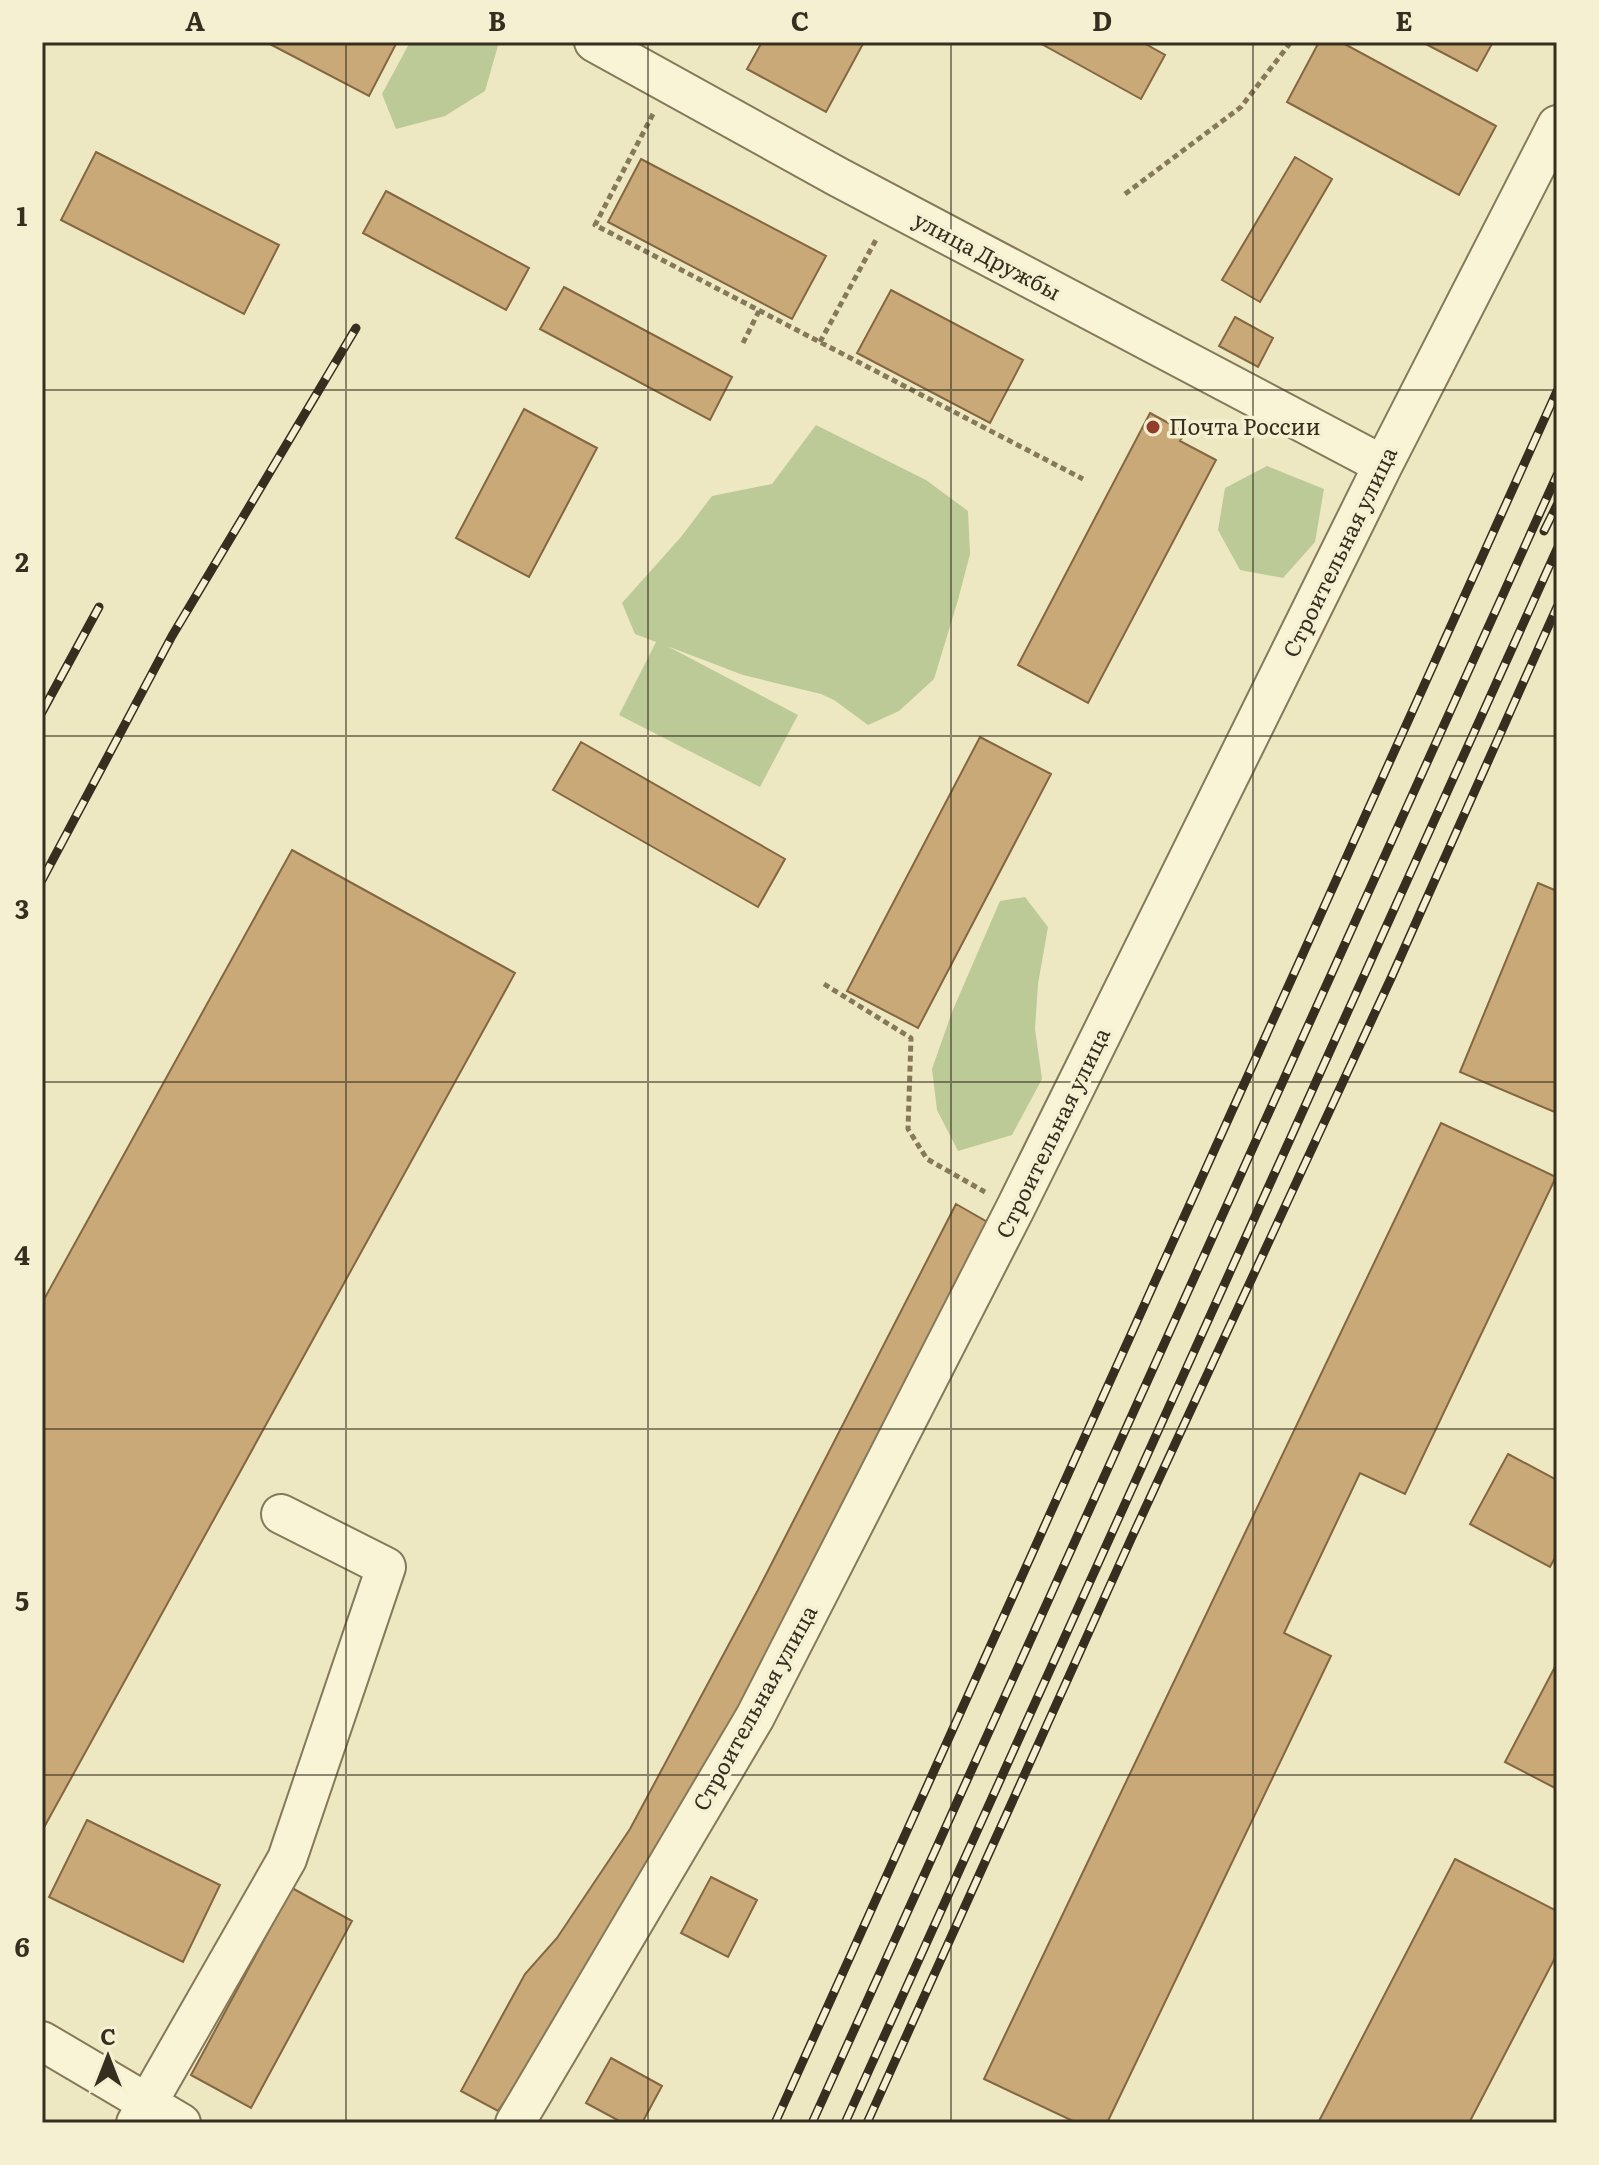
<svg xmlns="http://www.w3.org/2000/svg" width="1599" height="2165" font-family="Literata,serif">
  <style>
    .green { fill: #bbca96 }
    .building { fill: #caa979; stroke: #846740; stroke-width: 2 }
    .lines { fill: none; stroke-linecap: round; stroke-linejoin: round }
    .minor-casing { stroke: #86795a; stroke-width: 42 }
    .path { stroke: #86795a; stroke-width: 5; stroke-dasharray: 6 4; stroke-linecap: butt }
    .minor { stroke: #f8f4d5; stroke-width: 38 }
    .rail-casing { stroke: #362e1e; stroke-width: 9 }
    .rail { stroke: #f4f0d1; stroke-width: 6; stroke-dasharray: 18; stroke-linecap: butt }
    .grid { fill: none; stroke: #362e1e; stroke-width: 2; stroke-opacity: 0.55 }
    .poi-dot { fill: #933d2b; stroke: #f4f0d1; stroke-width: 3 }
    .labels { text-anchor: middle; stroke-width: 7; stroke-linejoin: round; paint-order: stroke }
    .street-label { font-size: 22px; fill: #362e1e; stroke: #f4f0d1 }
    .poi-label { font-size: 22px; fill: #362e1e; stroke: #f4f0d1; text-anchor: start }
    .neatline { fill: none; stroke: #362e1e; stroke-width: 3 }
    .grid-label { font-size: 26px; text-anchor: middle; font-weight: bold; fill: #362e1e }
  </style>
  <rect width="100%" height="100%" fill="#ede8c2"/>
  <!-- green -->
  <path class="green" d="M410,42H499L485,91L445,116L396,129L382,94Z
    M816,425L926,480L968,511L970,554L958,600L934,679L899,711L868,725L834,700L821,694L743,675L667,646L798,715L760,787L619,715L656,642L635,634L622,603L681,537L712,496L772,484Z
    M1267,466L1324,489L1315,542L1283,578L1240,570L1218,530L1225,488Z
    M1025,897L1048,927L1038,984L1035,1029L1042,1079L1012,1135L958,1151L937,1110L932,1069L952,1012L1000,901Z"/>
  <!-- building -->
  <path class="building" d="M266,42H397L369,96Z
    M762,42H864L826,112L747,69Z
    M1038,42H1142L1165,55L1141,99Z
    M1319,42H1341L1496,126L1459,195L1287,102Z
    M1422,42H1493L1477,71Z
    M96,152L279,245L244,314L61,220Z
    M1295,157L1332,179L1260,302L1222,280Z
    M641,159L826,256L792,319L608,222Z
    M386,191L529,268L506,310L363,233Z
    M564,287L732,377L710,420L540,329Z
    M891,290L1023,360L990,423L857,353Z
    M1235,317L1273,338L1258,367L1219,346Z
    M524,409L597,448L529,577L456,538Z
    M1150,413L1185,432L1180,441L1216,460L1088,703L1018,665Z
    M980,737L1051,774L918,1028L847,991Z
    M581,742L785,859L758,907L553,790Z
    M292,850L515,973L42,1831V1303Z
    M1538,883L1557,891V1113L1460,1072Z
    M1441,1123L1556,1177L1405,1494L1360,1473L1284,1633L1331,1656L1107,2123H1077L984,2079Z
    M956,1204L996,1227L633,1911L498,2111L461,2091L525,1974L557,1938L630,1829L758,1590Z
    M1508,1454L1557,1480V1554L1550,1567L1470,1524Z
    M1557,1663V1789L1505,1762Z
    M87,1820L220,1885L183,1962L49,1897Z
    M1455,1859L1557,1911V1954L1469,2123H1318Z
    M711,1877L757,1900L728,1957L681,1933Z
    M292,1888L352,1921L251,2108L191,2075Z
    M611,2058L662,2086L642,2123H623L586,2103Z"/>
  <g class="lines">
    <!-- minor casing -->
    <g class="minor-casing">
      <path id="minor" d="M594,42L838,177L1383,465
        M42,2041L181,2123
        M136,2123L287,1859L386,1567L281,1514
        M515,2123L755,1717L1015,1209L1383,465L1557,125"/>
    </g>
    <!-- path -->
    <path class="path" d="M653,114L595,225L1083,479
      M1125,194L1241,107L1291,42
      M820,342L877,238
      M743,343L759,311
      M824,984L911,1038L908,1129L927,1159L985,1192"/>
    <!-- minor -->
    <use href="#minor" class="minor"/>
    <!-- rail casing -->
    <g class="rail-casing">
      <path id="rail" d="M1544,531L1557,505
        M42,712L99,607
        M42,880L172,636L356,328
        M775,2123L1557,391
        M812,2123L1557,475
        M845,2123L1557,549
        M867,2123L1131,1539L1392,976L1557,607"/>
    </g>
    <!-- rail -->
    <use href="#rail" class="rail"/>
  </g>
  <!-- grid -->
  <path class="grid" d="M346,42V2123M648,42V2123M951,42V2123M1253,42V2123M42,390H1557M42,736H1557M42,1082H1557M42,1429H1557M42,1775H1557"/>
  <!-- markers -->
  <circle class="poi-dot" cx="1153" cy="427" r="8"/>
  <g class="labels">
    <!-- street labels -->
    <g class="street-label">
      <text transform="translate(987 256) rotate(28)" y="8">улица Дружбы</text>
      <text transform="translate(1340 552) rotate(-64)" y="8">Строительная улица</text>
      <text transform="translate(1053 1133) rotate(-64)" y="8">Строительная улица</text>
      <text transform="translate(755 1708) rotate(-61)" y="8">Строительная улица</text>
    </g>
    <!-- poi labels -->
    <g class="poi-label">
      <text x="1169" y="435">Почта России</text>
    </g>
  </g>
  <!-- border -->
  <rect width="1599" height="2165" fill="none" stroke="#f4f0d1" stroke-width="88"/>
  <!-- north arrow -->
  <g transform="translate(108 2057)" stroke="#f4f0d1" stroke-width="6" paint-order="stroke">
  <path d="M0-6L14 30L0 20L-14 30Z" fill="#362e1e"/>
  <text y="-12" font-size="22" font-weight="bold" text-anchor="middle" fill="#362e1e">С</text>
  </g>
  <rect x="44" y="44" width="1511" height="2077" class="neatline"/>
  <g class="grid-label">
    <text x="195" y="31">A</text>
    <text x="497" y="31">B</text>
    <text x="800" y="31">C</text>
    <text x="1102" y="31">D</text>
    <text x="1404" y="31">E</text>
    <text x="22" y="226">1</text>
    <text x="22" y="572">2</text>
    <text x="22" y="919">3</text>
    <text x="22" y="1265">4</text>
    <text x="22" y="1611">5</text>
    <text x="22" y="1957">6</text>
  </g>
</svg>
